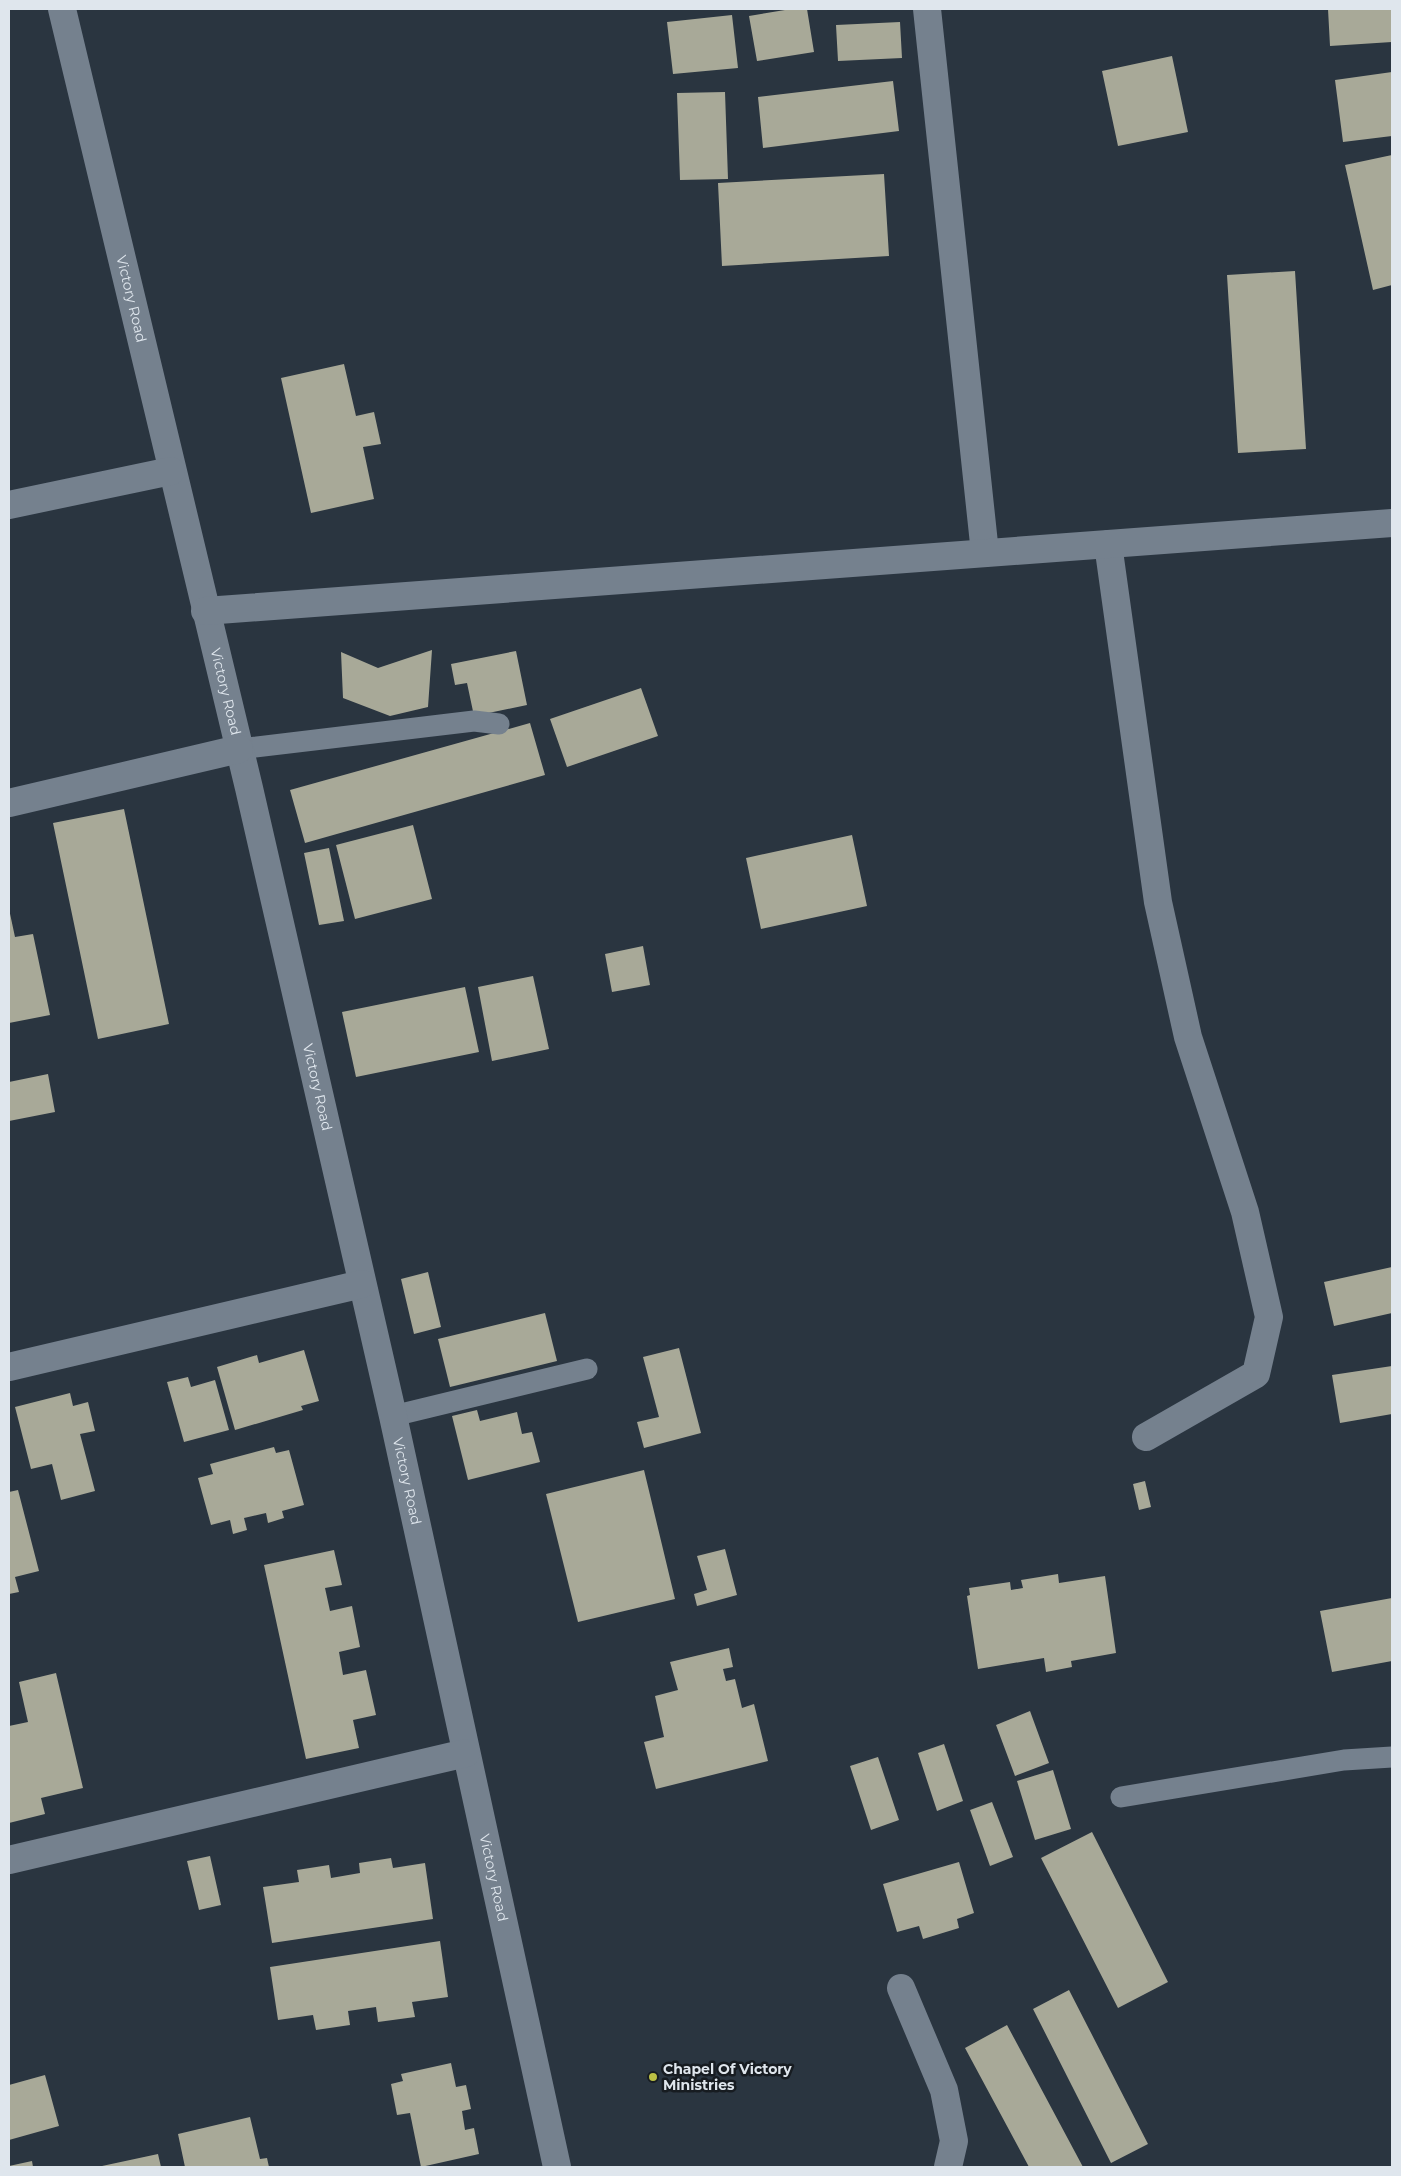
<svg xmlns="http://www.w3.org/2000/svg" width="1401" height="2176" font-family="Montserrat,sans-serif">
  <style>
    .building { fill: #a8a998 }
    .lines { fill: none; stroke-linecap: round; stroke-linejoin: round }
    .service { stroke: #75818e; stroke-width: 21 }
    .minor { stroke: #75818e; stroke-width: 28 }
    .poi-dot { fill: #bbc044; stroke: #171c21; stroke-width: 2 }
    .labels { text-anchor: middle; stroke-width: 5; stroke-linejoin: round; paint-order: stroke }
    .street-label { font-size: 14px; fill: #dfe6ed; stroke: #171c21 }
    .poi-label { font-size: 14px; font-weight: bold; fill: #dfe6ed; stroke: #171c21; text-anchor: start }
  </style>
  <rect width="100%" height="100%" fill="#2a3540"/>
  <!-- building -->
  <path class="building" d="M791,9H807L814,52L757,61L749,16Z
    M1328,9H1392V42L1330,46Z
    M732,15L738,68L673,74L667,22Z
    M900,22L902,58L838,61L836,25Z
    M1172,56L1188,132L1118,146L1102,71Z
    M1392,72V136L1343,142L1335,80Z
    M893,81L899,131L763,148L758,97Z
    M725,92L728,179L680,180L677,93Z
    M1392,155V285L1373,290L1345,165Z
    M884,174L889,256L722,266L718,183Z
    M1295,271L1306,449L1238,453L1227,275Z
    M344,364L356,416L374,412L381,444L363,447L374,499L311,513L281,378Z
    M432,650L428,707L390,716L343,698L341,652L378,668Z
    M516,651L527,705L474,716L467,683L455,685L451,664Z
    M641,688L658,736L567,767L550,719Z
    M530,723L545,775L305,843L290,790Z
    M124,809L169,1024L98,1039L53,823Z
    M413,825L432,899L355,919L336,845Z
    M852,835L867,906L761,929L746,858Z
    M329,848L344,921L319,925L304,853Z
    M9,909L15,937L33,934L50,1015L9,1023Z
    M643,946L650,985L612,992L605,954Z
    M533,976L549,1049L492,1061L478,987Z
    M465,987L479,1052L356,1077L342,1012Z
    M48,1074L55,1112L9,1121V1082Z
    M1392,1267V1313L1334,1326L1324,1282Z
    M428,1272L441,1327L414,1334L401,1279Z
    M545,1313L557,1361L450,1387L438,1339Z
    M679,1348L701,1433L644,1448L637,1422L659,1417L643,1357Z
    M304,1350L319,1401L301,1406L303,1410L235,1430L217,1367L257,1355L259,1363Z
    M1392,1366V1414L1340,1423L1332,1375Z
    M188,1377L191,1387L215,1380L229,1430L184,1442L167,1382Z
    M70,1393L73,1406L88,1402L95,1431L80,1434L95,1491L61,1500L52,1464L31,1469L15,1407Z
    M477,1410L480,1421L517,1412L522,1434L532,1432L540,1462L468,1480L452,1416Z
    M274,1447L276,1453L289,1450L304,1505L282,1511L284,1518L268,1523L266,1513L244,1518L247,1530L233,1534L230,1520L211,1525L198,1478L213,1474L210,1464Z
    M644,1470L675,1599L578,1622L546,1494Z
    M1145,1481L1151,1507L1139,1510L1133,1484Z
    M18,1490L39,1571L15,1577L19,1592L9,1594V1492Z
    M725,1549L737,1595L697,1606L694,1594L707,1590L697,1556Z
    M334,1550L342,1585L325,1588L330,1611L352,1606L360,1647L339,1652L343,1675L366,1670L376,1715L353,1720L359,1748L306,1759L264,1565Z
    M1058,1574L1059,1583L1105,1576L1116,1653L1071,1661L1072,1667L1046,1672L1044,1658L978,1669L967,1596L970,1595L969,1588L1010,1582L1011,1590L1023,1588L1021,1580Z
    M1392,1598V1661L1332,1672L1320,1611Z
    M729,1648L733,1667L723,1669L726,1681L735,1679L742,1708L754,1704L768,1761L656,1789L644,1742L664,1737L655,1696L678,1690L670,1662Z
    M56,1673L83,1788L41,1798L45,1814L9,1823V1726L28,1722L19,1682Z
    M1030,1711L1049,1763L1015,1776L996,1725Z
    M944,1744L963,1801L937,1811L918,1753Z
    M878,1757L899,1820L871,1830L850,1766Z
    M1053,1770L1071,1829L1035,1840L1017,1781Z
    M992,1802L1013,1857L990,1866L970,1810Z
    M1092,1832L1168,1982L1118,2008L1041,1858Z
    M210,1856L221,1905L199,1910L187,1861Z
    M391,1858L393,1868L425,1863L433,1919L272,1943L263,1887L299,1882L297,1870L329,1865L331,1878L360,1873L359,1863Z
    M959,1862L974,1913L957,1919L959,1928L923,1939L919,1926L897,1932L883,1884Z
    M440,1941L448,1997L412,2002L415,2017L378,2022L376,2007L348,2011L350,2025L316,2030L313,2015L278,2020L270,1967Z
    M1069,1990L1148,2144L1111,2163L1033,2009Z
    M1007,2025L1083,2167H1029L965,2048Z
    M451,2063L456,2087L466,2085L471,2109L462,2111L465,2130L474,2128L479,2154L421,2167L410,2113L397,2115L391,2084L403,2081L401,2074Z
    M45,2075L59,2126L9,2140V2085Z
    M250,2117L260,2159L267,2158L269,2167H185L178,2134Z
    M158,2154L161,2167H102V2166Z
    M32,2161L33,2167H9V2166Z"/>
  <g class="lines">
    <!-- service -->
    <path class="service" d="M239,749L474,721L499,724
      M393,1416L587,1369
      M1121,1797L1344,1760L1392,1757"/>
    <!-- minor -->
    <g class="minor">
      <path id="s1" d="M62,9L249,788L393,1416L557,2167"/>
      <path d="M927,9L985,553"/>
      <path d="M9,505L171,471"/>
      <path d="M1108,544L1158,902L1188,1037L1245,1212L1269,1317L1256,1374L1146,1437"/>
      <path d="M205,611L1392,523"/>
      <path d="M9,803L239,749"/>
      <path d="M9,1367L362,1284"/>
      <path d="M9,1860L466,1753"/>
      <path d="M901,1988L944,2090L954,2141L948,2167"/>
    </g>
  </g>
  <!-- markers -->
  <circle class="poi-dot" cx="653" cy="2077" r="5"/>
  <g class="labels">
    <!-- street labels -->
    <g class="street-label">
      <text dy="5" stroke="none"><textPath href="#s1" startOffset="298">Victory Road</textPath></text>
      <text dy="5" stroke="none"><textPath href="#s1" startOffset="702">Victory Road</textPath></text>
      <text dy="5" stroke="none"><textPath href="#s1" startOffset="1108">Victory Road</textPath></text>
      <text dy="5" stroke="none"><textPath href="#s1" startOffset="1512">Victory Road</textPath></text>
      <text dy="5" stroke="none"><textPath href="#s1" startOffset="1918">Victory Road</textPath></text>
    </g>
    <!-- poi labels -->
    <g class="poi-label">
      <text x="663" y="2074">Chapel Of Victory<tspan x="663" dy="16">Ministries</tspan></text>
    </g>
  </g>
  <!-- border -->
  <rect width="1401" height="2176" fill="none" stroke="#dfe6ed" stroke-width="20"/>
</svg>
